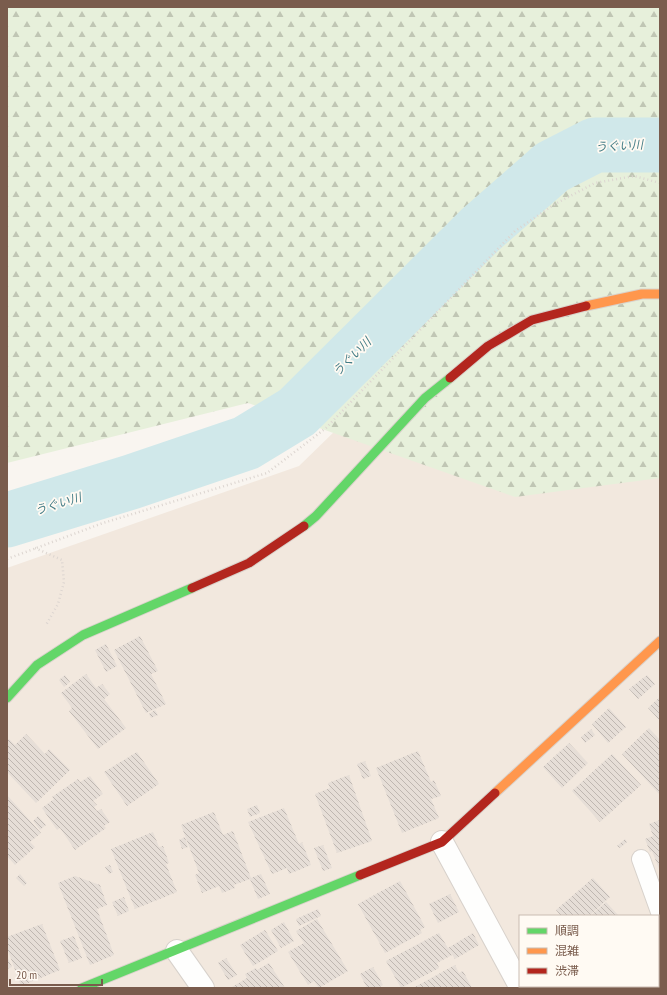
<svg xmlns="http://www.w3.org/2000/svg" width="667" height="995" font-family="'PT Sans Narrow','Noto Sans JP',sans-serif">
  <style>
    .residential { fill: #f2e8de; fill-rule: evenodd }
    .forest { fill: url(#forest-firs) }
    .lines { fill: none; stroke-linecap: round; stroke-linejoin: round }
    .river { stroke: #d0e8ea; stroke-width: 55 }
    .building { fill: url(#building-back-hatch) }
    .lane-casing { stroke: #d7d1cb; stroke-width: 20 }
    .street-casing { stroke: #d7d1cb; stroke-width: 24 }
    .fast-casing { stroke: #d9d2cb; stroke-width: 11 }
    .slow-casing { stroke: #d9d2cb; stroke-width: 11 }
    .jam-casing { stroke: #d9d2cb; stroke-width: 11 }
    .path { stroke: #dcd5d0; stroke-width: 2.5; stroke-dasharray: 1 3; stroke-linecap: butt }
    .lane { stroke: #fefefd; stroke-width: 18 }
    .street { stroke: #fefefd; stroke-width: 22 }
    .fast { stroke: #63d668; stroke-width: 9 }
    .slow { stroke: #ff974d; stroke-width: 9 }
    .jam { stroke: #b3261e; stroke-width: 9 }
    .labels { text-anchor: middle; stroke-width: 3.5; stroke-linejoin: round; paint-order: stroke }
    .water-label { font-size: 12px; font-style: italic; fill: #437c86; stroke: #fffaf3 }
  </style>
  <defs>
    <pattern id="forest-firs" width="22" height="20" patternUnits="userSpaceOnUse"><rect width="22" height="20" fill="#e7f0db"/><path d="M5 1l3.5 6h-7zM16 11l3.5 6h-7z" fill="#c0c6b4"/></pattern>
    <pattern id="building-back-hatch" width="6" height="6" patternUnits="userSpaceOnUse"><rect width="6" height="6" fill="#e6ded7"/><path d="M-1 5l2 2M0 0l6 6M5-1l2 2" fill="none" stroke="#bfb7b1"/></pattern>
  </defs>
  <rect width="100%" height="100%" fill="#f9f5f0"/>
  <!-- residential -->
  <path class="residential" d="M660,202V988H7V568L299,466L530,241ZM520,916H658V986H520Z"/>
  <!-- forest -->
  <path class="forest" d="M7,7H660V478L515,497L248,403L7,463Z"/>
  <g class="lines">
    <!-- river -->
    <path class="river" d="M7,520L131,482L246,443L297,412L480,230L552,167L595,145H660"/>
  </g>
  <!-- building -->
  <path class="building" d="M140,636L158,671L151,674L166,704L146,713L114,650Z
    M106,644L117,666L106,672L95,650Z
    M86,674L96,688L102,684L110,694L104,699L126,728L98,749L69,711L72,708L61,693Z
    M65,675L70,682L64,687L59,680Z
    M647,675L655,684L638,699L629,689Z
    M660,697V721L648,708Z
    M609,708L626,727L608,743L592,724Z
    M155,710L158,715L151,718L149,714Z
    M649,728L660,740V795L622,754Z
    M591,729L595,735L585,743L581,737Z
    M26,734L45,754L49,749L70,770L36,803L7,772V741L9,739L15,745Z
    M569,743L588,763L562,788L543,767Z
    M418,751L431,782L434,780L441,796L431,799L439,818L402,833L376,768Z
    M137,752L159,784L127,806L104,772Z
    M612,754L641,785L600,822L572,791Z
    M365,761L371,776L363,779L357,764Z
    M349,775L372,841L337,853L315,794L330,788L328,783Z
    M90,776L103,794L93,801L97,805L94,807L97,811L101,809L110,822L104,826L106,828L75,850L60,828L57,830L42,808L54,799L52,797L78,779L80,782Z
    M7,795L41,833L30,842L35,847L15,865L7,856Z
    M257,805L260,813L250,817L247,809Z
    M284,808L299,844L302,842L311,865L289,874L287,868L272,874L248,822Z
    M214,812L223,835L233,831L251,878L261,874L270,894L258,899L250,879L234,885L235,888L222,893L219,886L202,893L195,875L199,873L181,825Z
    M38,816L46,825L40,830L33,821Z
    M660,820V871L652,851L650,852L645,839L653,836L649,824Z
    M153,832L159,847L163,846L169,863L166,864L177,892L135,909L111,849Z
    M185,837L188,847L182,849L179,840Z
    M625,839L627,842L620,848L617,846Z
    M323,845L332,868L323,871L314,848Z
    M110,865L113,872L109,874L105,867Z
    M20,874L27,883L24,886L16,878Z
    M75,876L100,885L107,905L97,909L114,955L90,965L58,883Z
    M593,878L610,897L589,916H561L556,910Z
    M400,881L425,927L420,930L422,933L385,953L358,904Z
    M450,894L459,912L438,923L429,904Z
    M124,897L129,911L118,916L112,902Z
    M606,902L619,916H590Z
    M318,909L321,916L299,926L296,919Z
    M317,919L348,971L319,988L314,981L308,985L288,952L304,943L296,931Z
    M284,922L294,941L281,948L271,930Z
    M42,924L60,970L21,986L7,948V937Z
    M265,930L278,951L253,966L240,945Z
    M439,933L452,955L437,963L439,968L401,988L386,961Z
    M473,933L479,945L455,959L448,948Z
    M74,936L82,958L69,963L60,941Z
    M7,956L12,967L7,969Z
    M226,958L237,975L228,980L218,963Z
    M269,963L285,988H233L232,987L247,978L245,974L256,968L257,970Z
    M455,965L459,973L463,971L472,988H413Z
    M373,967L383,985L378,988H367L360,974Z
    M617,986H635L633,988H619Z"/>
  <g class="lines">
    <!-- lane casing -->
    <g class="lane-casing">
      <path id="lane" d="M641,859L660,912"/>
    </g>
    <!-- street casing -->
    <g class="street-casing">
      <path id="street" d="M442,842L521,988
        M177,951L203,988"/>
    </g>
    <!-- fast casing -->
    <g class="fast-casing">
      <path id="fast" d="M304,526L316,516L425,398L450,378
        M7,698L37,665L83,635L192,588
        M82,988L360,875"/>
    </g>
    <!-- slow casing -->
    <g class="slow-casing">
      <path id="slow" d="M586,306L642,294H660
        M495,793L660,641"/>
    </g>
    <!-- jam casing -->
    <g class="jam-casing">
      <path id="jam" d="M450,378L488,346L532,320L586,306
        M192,588L249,563L304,526
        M360,875L442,842L495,793"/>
    </g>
    <!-- path -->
    <path class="path" d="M35,548L62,560L64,582L58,604L46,625
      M7,559L103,523L267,473L326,428L515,231L555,204L595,183L634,176L660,183"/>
    <!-- lane -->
    <use href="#lane" class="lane"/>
    <!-- street -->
    <use href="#street" class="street"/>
    <!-- fast -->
    <use href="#fast" class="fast"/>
    <!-- slow -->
    <use href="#slow" class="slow"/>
    <!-- jam -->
    <use href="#jam" class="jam"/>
  </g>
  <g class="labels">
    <!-- water labels -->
    <g class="water-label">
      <text transform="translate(619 146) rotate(-3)" y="4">うぐい川</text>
      <text transform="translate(352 357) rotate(-45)" y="4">うぐい川</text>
      <text transform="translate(58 504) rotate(-17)" y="4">うぐい川</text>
    </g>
  </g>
  <!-- border -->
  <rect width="667" height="995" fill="none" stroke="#7a5c4d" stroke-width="16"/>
  <!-- legend -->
  <rect x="519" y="915" width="140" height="72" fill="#fffaf3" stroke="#cabbb1"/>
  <rect x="527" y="928" width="20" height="6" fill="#63d668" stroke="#cabbb1"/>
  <text x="555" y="935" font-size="12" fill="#7a5c4d">順調</text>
  <rect x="527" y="948" width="20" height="6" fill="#ff974d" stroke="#cabbb1"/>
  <text x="555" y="955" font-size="12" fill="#7a5c4d">混雑</text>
  <rect x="527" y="968" width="20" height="6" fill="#b3261e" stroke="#cabbb1"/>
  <text x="555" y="975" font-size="12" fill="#7a5c4d">渋滞</text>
  <!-- scale -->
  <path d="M10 979v6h92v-6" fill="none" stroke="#7a5c4d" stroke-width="2"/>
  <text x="16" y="979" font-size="12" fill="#7a5c4d" stroke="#fffaf3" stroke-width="3" paint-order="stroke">20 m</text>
</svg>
